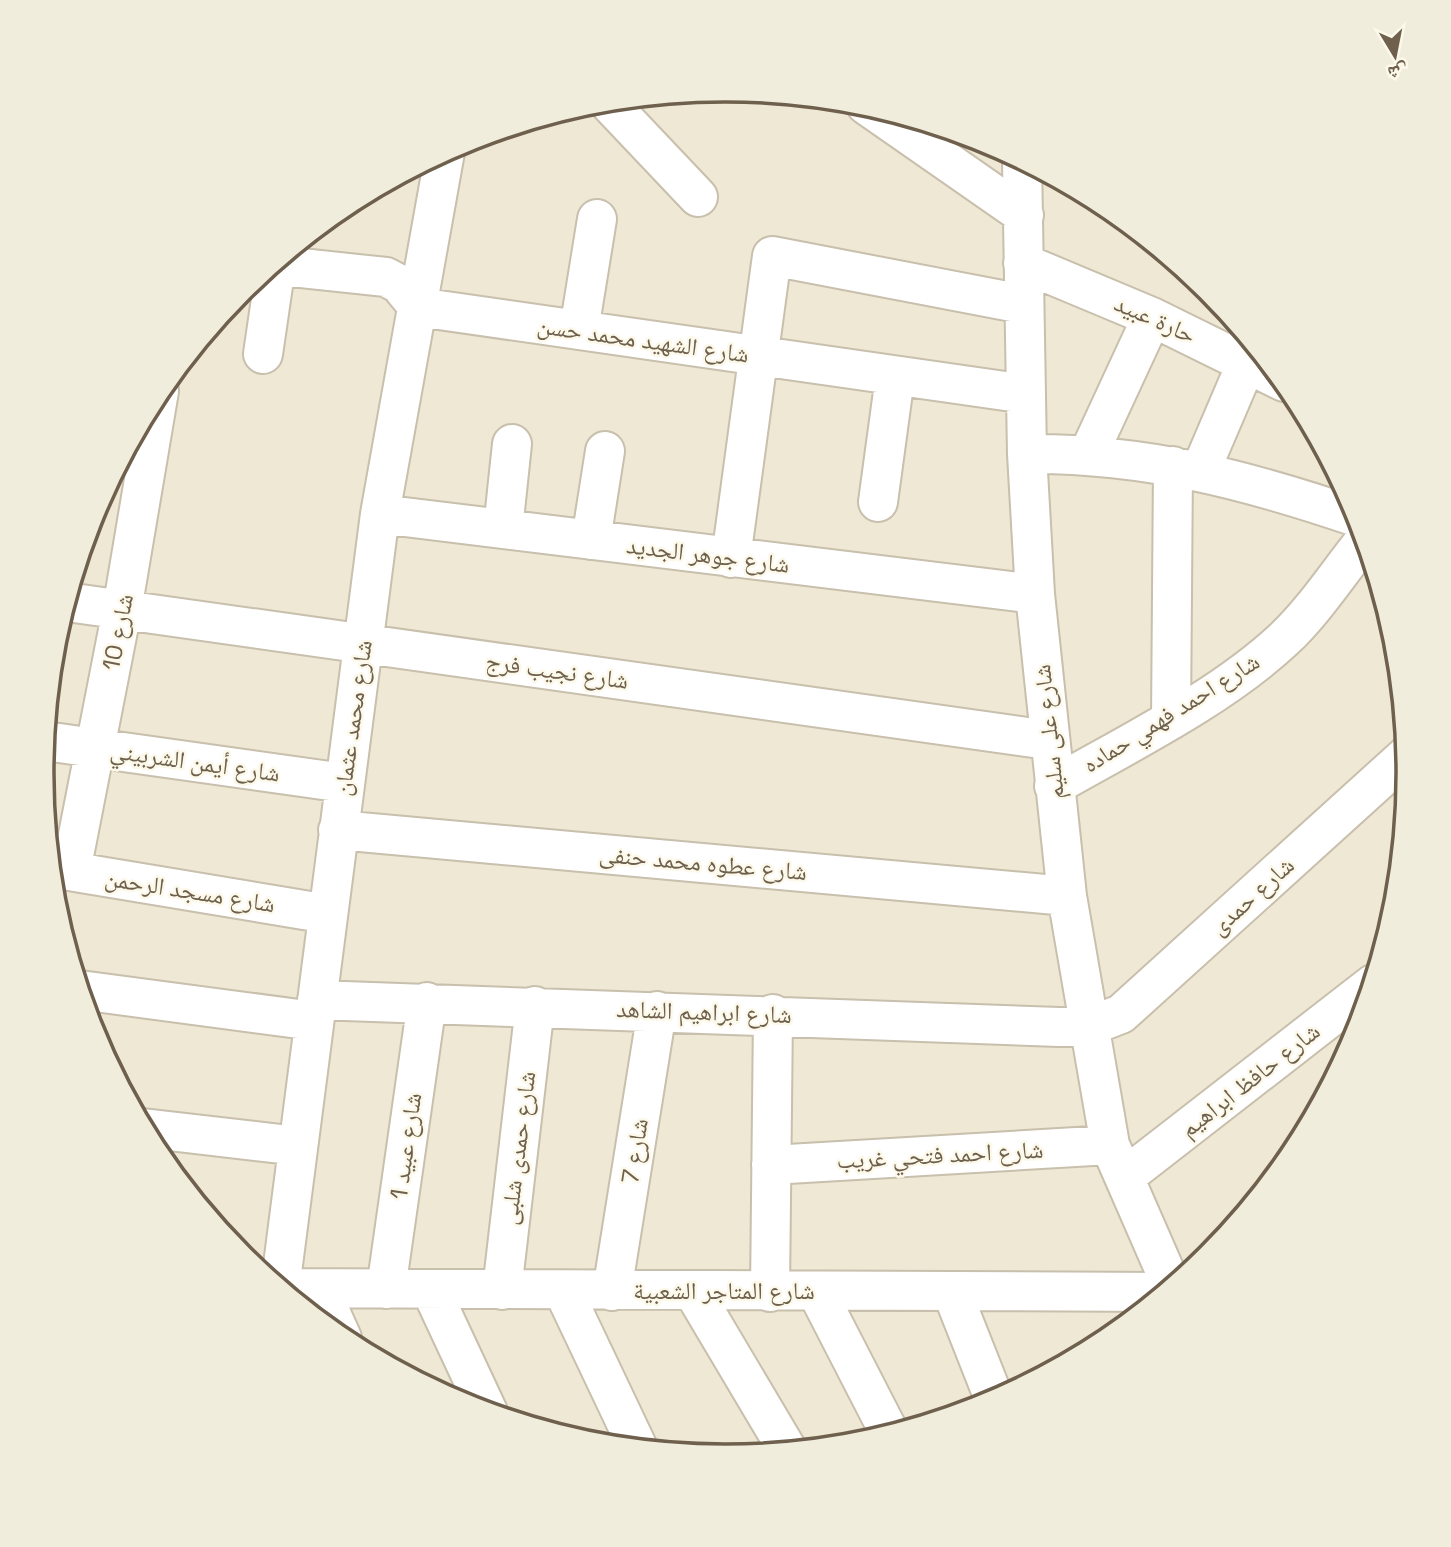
<svg xmlns="http://www.w3.org/2000/svg" width="1451" height="1547" font-family="'Space Grotesk','Noto Naskh Arabic',sans-serif">
  <style>
    .residential { fill: #efe8d4 }
    .lines { fill: none; stroke-linecap: round; stroke-linejoin: round }
    .minor-casing { stroke: #c8bfac; stroke-width: 42 }
    .minor { stroke: #fff; stroke-width: 38 }
    .labels { text-anchor: middle; stroke-width: 5; stroke-linejoin: round; paint-order: stroke }
    .street-label { font-size: 24px; fill: #6e604d; stroke: #fcf9ea }
    .rim { fill: none; stroke: #6e604d; stroke-width: 3.5 }
  </style>
  <rect width="100%" height="100%" fill="#f9f5e5"/>
  <!-- residential -->
  <path class="residential" d="M44 773a681 681 0 1 1 1362 0a681 681 0 1 1-1362 0Z"/>
  <g class="lines">
    <!-- minor casing -->
    <g class="minor-casing">
      <path id="minor" d="M608,102L698,197
        M866,105L1024,215
        M1022,161L1027,454L1035,594L1067,896L1110,1145L1172,1287
        M1023,263L1152,317L1284,382
        M273,265L386,277L399,284L418,307L1026,394
        M579,330L597,219
        M263,354L276,265
        M1089,453L1152,317
        M1027,454C1145,453 1248,480 1359,518
        M1200,472L1247,362
        M878,502L895,377
        M380,514L1035,594
        M503,529L512,444
        M591,540L605,451
        M731,558L772,256L1023,304
        M67,602L1048,740
        M1171,720L1173,466
        M45,741L344,783
        M1054,786C1129,743 1221,698 1284,639C1314,611 1339,572 1365,540
        M338,830L1067,896
        M51,868L328,914
        M71,871L122,610L159,391
        M80,990L314,1021
        M317,1000L1059,1027L1090,1026L1121,1014L1407,755
        M143,1128L298,1146
        M771,1165L1110,1145
        M1126,1176L1373,984
        M280,1288L380,514L445,152
        M281,1288L1166,1292
        M320,1289L342,1338
        M386,1289L427,1002
        M431,1290L488,1412
        M502,1290L535,1006
        M563,1290L638,1448
        M612,1291L657,1011
        M693,1291L788,1451
        M770,1292L773,1014
        M817,1292L890,1434
        M952,1292L995,1401"/>
    </g>
    <!-- minor -->
    <use href="#minor" class="minor"/>
  </g>
  <g class="labels">
    <!-- street labels -->
    <g class="street-label">
      <text transform="translate(1155 319) rotate(24)" y="8">حارة عبيد</text>
      <text transform="translate(643 340) rotate(8)" y="8">شارع الشهيد محمد حسن</text>
      <text transform="translate(708 555) rotate(7)" y="8">شارع جوهر الجديد</text>
      <text transform="translate(118 632) rotate(-79)" y="8">شارع 10</text>
      <text transform="translate(557 671) rotate(8)" y="8">شارع نجيب فرج</text>
      <text transform="translate(1171 713) rotate(-32)" y="8">شارع احمد فهمي حماده</text>
      <text transform="translate(353 718) rotate(-82)" y="8">شارع محمد عثمان</text>
      <text transform="translate(1049 732) rotate(-96)" y="8">شارع على سليم</text>
      <text transform="translate(195 762) rotate(8)" y="8">شارع أيمن الشربيني</text>
      <text transform="translate(703 863) rotate(5)" y="8">شارع عطوه محمد حنفى</text>
      <text transform="translate(190 891) rotate(9)" y="8">شارع مسجد الرحمن</text>
      <text transform="translate(1252 896) rotate(-42)" y="8">شارع حمدى</text>
      <text transform="translate(704 1012) rotate(2)" y="8">شارع ابراهيم الشاهد</text>
      <text transform="translate(1250 1080) rotate(-38)" y="8">شارع حافظ ابراهيم</text>
      <text transform="translate(406 1146) rotate(-82)" y="8">شارع عبيد 1</text>
      <text transform="translate(518 1148) rotate(-83)" y="8">شارع حمدى شلبى</text>
      <text transform="translate(635 1151) rotate(-81)" y="8">شارع 7</text>
      <text transform="translate(940 1155) rotate(-3)" y="8">شارع احمد فتحي غريب</text>
      <text x="724" y="1299">شارع المتاجر الشعبية</text>
    </g>
  </g>
  <!-- crop -->
  <path d="M0 0H1451V1547H0ZM54 773a671 671 0 1 1 1342 0a671 671 0 1 1-1342 0Z" fill="#f1eddd" fill-rule="evenodd"/>
  <path class="rim" d="M54 773a671 671 0 1 1 1342 0a671 671 0 1 1-1342 0Z"/>
  <!-- north arrow -->
  <g transform="translate(1395 56) rotate(170)" stroke="#fcf9ea" stroke-width="5" paint-order="stroke">
  <path d="M0-5L12 26L0 18L-12 26Z" fill="#6e604d"/>
  <text y="-10" font-size="19" font-weight="bold" text-anchor="middle" fill="#6e604d">ش</text>
  </g>
</svg>
